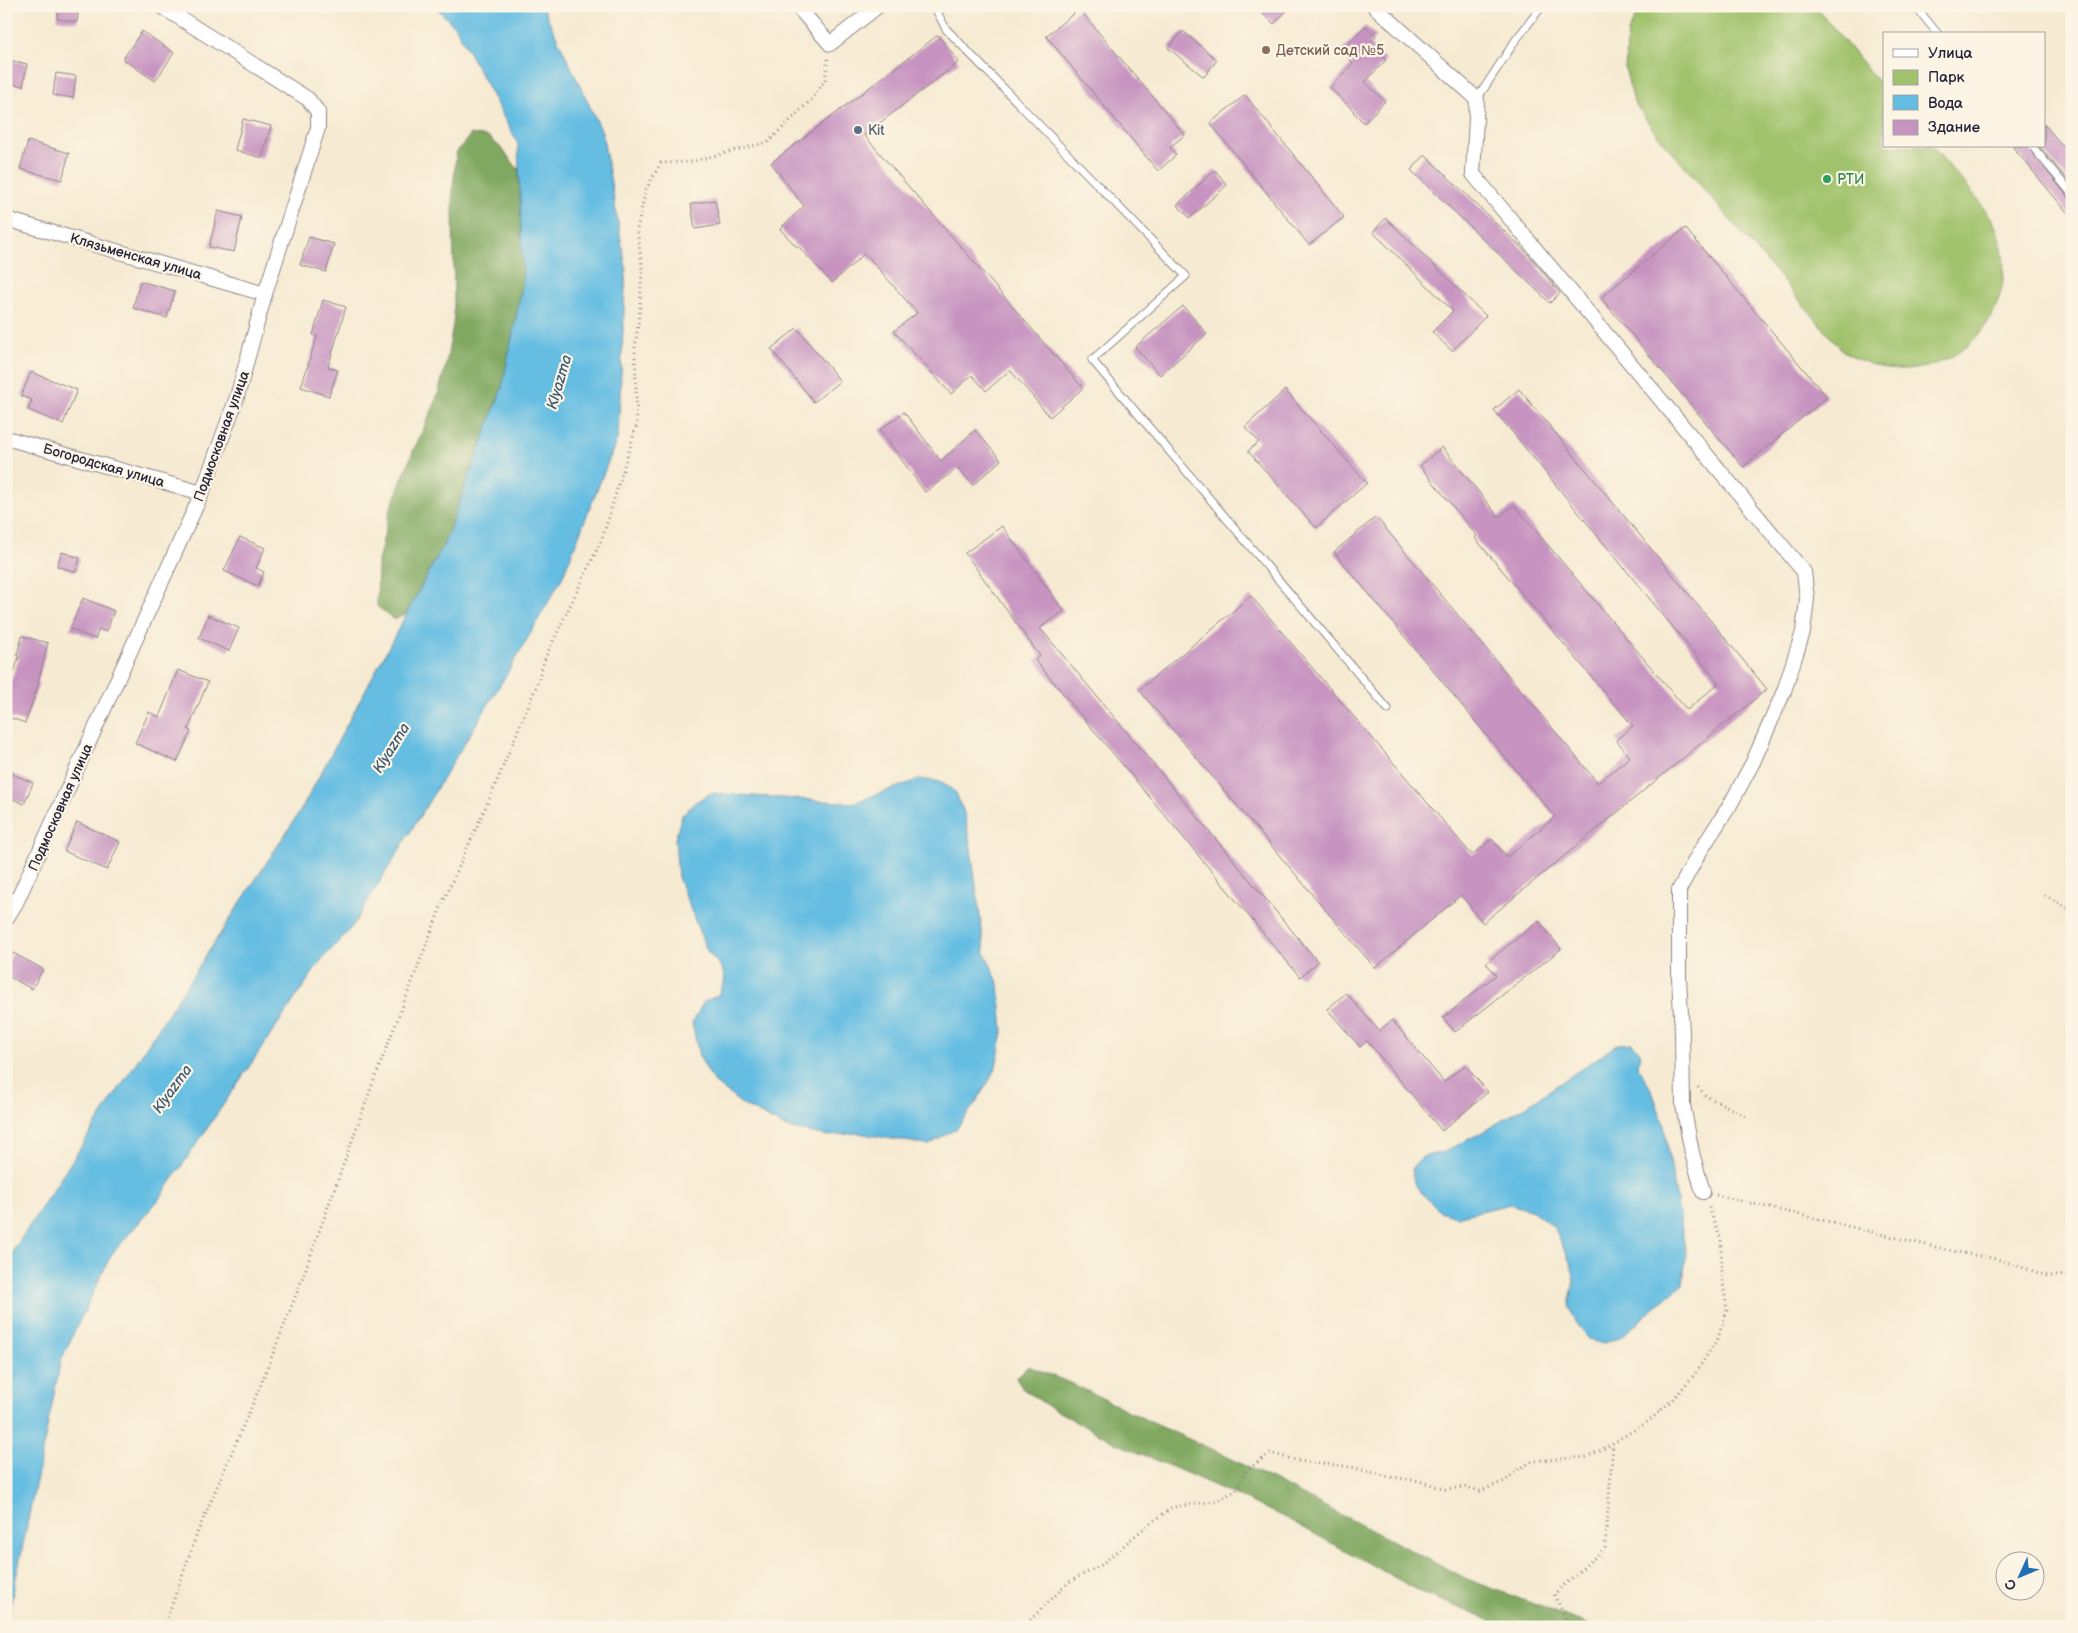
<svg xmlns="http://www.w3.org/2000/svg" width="2078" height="1633" font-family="'Balsamiq Sans',sans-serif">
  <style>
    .green { fill: #a0c26c; stroke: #617254 }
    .forest { fill: #80a860; stroke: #51654e }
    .water { fill: #65bde2; stroke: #44708e }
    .building { fill: #c794c1 }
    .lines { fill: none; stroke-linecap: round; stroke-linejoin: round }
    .lane-casing { stroke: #8c8686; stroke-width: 9 }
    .street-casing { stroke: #8c8686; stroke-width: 16 }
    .path { stroke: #8c8686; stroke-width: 3; stroke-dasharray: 1 4; stroke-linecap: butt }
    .lane { stroke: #fff; stroke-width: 7 }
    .street { stroke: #fff; stroke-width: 14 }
    .education-dot { fill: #8d6e63; stroke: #fcf5e5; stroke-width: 2 }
    .service-dot { fill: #5c6f8a; stroke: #fcf5e5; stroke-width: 2 }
    .leisure-dot { fill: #2e9e5b; stroke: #fcf5e5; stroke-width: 2 }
    .labels { text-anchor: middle; stroke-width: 4.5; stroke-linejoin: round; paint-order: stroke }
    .education-label { font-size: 14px; fill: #785e54; stroke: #fcf5e5; text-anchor: start }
    .service-label { font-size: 14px; fill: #4e5e75; stroke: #fcf5e5; text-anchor: start }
    .leisure-label { font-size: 14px; fill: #27864d; stroke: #fcf5e5; text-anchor: start }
    .street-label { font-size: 14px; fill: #22223b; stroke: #fcf5e5 }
    .water-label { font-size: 15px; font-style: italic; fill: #395875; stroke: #fcf5e5 }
  </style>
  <rect width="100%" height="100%" fill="#fcf5e5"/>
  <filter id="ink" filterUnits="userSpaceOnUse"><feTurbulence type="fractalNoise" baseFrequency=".02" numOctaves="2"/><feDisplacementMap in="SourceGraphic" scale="10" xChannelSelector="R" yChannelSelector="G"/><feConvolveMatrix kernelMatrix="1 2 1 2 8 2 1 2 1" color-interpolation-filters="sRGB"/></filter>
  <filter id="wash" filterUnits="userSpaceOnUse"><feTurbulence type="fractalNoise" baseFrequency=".0096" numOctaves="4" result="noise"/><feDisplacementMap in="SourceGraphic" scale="20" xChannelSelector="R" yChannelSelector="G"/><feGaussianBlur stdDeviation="1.12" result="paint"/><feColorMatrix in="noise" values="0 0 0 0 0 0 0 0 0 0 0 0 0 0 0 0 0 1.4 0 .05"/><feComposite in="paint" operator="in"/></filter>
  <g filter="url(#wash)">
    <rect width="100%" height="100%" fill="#f6ead2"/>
    <!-- green -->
    <path class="green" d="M1641,6H1815L1884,89V146H1932C1949,167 1988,206 1997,230C2022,297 1975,367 1904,370C1882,371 1861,361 1843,351L1654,131L1634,102L1625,68L1628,32Z"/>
    <!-- forest -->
    <path class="forest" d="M471,134L488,137L501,148L519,170L523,282L502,388L444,544L406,614L394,620L377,606L378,562L390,510L414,449L435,404L446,365L454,319L453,191L456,153Z
      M1028,1366L1075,1385L1155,1424L1220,1453L1467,1579L1595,1627H1506L1425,1594L1282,1516L1193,1476L1116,1443L1048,1406L1023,1389L1016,1378Z"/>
    <!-- water -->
    <path class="water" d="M435,6H542L602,132L626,268L618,437L562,578L511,667L352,927L322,959L160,1198L111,1255L61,1360L6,1627V1266L15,1248L301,810L444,544L502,388L523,282L518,144L456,28Z
      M920,779L942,782L956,793L964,813L970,841L985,953L999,985L1003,1032L995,1071L974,1105L957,1128L929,1145L858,1133L829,1136L787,1128L743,1105L714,1082L699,1056L692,1023L704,1002L718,995L725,981L722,968L707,951L678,877L675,839L682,815L694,803L711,793L853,803Z
      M1632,1043L1640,1052L1638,1067L1652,1091L1664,1125L1686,1255L1683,1284L1622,1336L1602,1344L1589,1339L1578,1326L1569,1306L1574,1281L1570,1262L1553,1226L1533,1211L1510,1204L1456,1217L1440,1212L1420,1191L1414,1183L1412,1169L1422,1157L1444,1152L1479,1134L1528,1105L1618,1044Z"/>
    <g id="blocks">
      <!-- building -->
      <path class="building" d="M59,6H79L77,22L57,19Z
        M1255,6H1291L1274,24Z
        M1079,9L1185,135L1170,147L1176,155L1158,171L1046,36Z
        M1365,26L1376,36L1369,44L1386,60L1365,82L1385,101L1364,123L1353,112L1354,111L1330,88L1353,63L1341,51Z
        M142,31L174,53L155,81L123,59Z
        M1183,31L1217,60L1204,77L1168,48Z
        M938,35L959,62L864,135L1083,388L1050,417L1010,370L986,391L972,375L951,394L894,331L917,313L865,253L832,283L798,246L797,247L780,229L804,206L771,163Z
        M9,60L27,64L23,86L6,83Z
        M56,73L76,76L73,98L53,95Z
        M1245,95L1344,217L1309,245L1210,123Z
        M243,119L271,126L262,158L235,150Z
        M2044,124L2072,157V185L2039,146H2044Z
        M28,141L69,153L62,180L20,169Z
        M2012,146H2027L2068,197L2072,199V218Z
        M1425,155L1528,254L1560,293L1550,303L1411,170Z
        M1215,170L1227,185L1190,218L1177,205Z
        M715,200L720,225L695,229L691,204Z
        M218,211L242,217L234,252L209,247Z
        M1386,218L1486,316L1452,351L1432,332L1453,311L1373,232Z
        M1685,228L1827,397L1743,467L1601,298Z
        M309,237L334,244L326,272L300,265Z
        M140,281L175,291L167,318L133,308Z
        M323,300L346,307L328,367L338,370L329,396L301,387L317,336L313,335Z
        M1183,306L1207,334L1160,375L1135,347Z
        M797,328L840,381L814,402L771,349Z
        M31,372L77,390L63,424L28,410L32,400L21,396Z
        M1519,389L1767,689L1483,923L1461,895L1375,968L1139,690L1251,596L1472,855L1492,839L1507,857L1555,817L1334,552L1376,517L1598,783L1630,757L1616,740L1633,726L1475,538L1477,536L1420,466L1442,447L1499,517L1514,505L1687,710L1719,683L1494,410Z
        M1285,390L1367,483L1316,528L1248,451L1259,442L1245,427Z
        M904,412L941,461L975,430L1001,460L973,485L958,468L925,492L880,430Z
        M1002,526L1064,611L1040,628L1318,962L1300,977L1035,660L1040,656L965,553Z
        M240,537L265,548L256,568L264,572L258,586L224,571Z
        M62,552L80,558L76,572L57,566Z
        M83,598L114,611L106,632L99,629L95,639L70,629Z
        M208,615L239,628L229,651L199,638Z
        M22,636L48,643L38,682L39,683L25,723L6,716V695L19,657L17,656Z
        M178,670L208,682L188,730L191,731L177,762L135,743L149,712L159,717Z
        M6,771L33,783L24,804L6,796Z
        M77,822L120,842L107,870L64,851Z
        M1539,921L1561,949L1455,1032L1443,1018L1496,975L1486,963Z
        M13,953L43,969L32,989L6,975V965Z
        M1346,993L1379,1031L1392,1020L1444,1082L1465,1065L1488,1092L1442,1131L1367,1041L1360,1047L1327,1009Z"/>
    </g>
  </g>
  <g filter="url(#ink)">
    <use href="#blocks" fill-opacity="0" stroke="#8c8686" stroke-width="1"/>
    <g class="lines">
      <!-- lane casing -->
      <g class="lane-casing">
        <path id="lane" d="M934,6L946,29L1186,276L1092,360L1388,709
          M1915,6L1938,34
          M1477,99L1515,41L1542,6
          M2032,146L2072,194"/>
      </g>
      <!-- street casing -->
      <g class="street-casing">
        <path id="street" d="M797,6L830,44L878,6
          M1374,6L1477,99L1473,174L1804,572L1807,599L1803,632L1784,691L1753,762L1730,805L1699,853L1679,890V978L1682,1033L1683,1105L1692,1153L1703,1192
          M6,219L265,294
          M6,438L202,493
          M6,919L16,903L202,493L237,397L265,294L318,128V112L308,99L161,6"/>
      </g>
      <!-- path -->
      <path class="path" d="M2045,895L2072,910
        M1698,1087L1706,1096L1746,1116
        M1716,1195L1952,1251L1997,1259L2048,1276L2072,1275
        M164,1627L198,1531L259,1389L298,1290L371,1088L442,904L492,793L536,687L545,658L602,539L637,424L635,348L640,308L642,266L637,229L646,189L661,163L690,162L768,142L813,98L825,80L828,58
        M1023,1627L1069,1582L1101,1565L1149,1524L1173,1507L1217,1501L1236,1490L1247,1470L1270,1453L1299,1461L1351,1467L1385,1476L1419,1481L1445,1489L1466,1487L1480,1491L1505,1481L1519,1469L1533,1461L1586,1457L1605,1448L1649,1421L1672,1400L1695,1374L1718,1338L1727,1310L1722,1276L1721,1240L1708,1205
        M1570,1627L1554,1594L1605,1548L1613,1444"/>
      <!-- lane -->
      <use href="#lane" class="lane"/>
      <!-- street -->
      <use href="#street" class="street"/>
    </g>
  </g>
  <!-- markers -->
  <circle class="education-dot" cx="1266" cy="50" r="5"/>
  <circle class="service-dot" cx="858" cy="130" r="5"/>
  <circle class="leisure-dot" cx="1827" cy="179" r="5"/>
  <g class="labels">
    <!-- education labels -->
    <g class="education-label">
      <text x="1276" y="55">Детский сад №5</text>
    </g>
    <!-- service labels -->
    <g class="service-label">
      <text x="868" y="135">Kit</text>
    </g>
    <!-- leisure labels -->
    <g class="leisure-label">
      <text x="1837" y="184">РТИ</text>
    </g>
    <!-- street labels -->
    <g class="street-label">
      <text transform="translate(136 256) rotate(16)" y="5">Клязьменская улица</text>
      <text transform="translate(221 436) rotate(-70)" y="5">Подмосковная улица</text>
      <text transform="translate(104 465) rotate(16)" y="5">Богородская улица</text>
      <text transform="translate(60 807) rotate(-66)" y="5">Подмосковная улица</text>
    </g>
    <!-- water labels -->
    <g class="water-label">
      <text transform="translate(559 382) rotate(-74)" y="5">Klyazma</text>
      <text transform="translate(391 748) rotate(-58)" y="5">Klyazma</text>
      <text transform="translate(172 1089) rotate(-54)" y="5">Klyazma</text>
    </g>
  </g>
  <!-- margin -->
  <rect width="2078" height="1633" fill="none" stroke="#fcf5e5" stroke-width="25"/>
  <!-- legend -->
  <rect x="1883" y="32" width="162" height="115" fill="#fcf5e5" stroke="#a5a1a1"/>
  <rect x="1893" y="49" width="25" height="8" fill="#ffffff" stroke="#a5a1a1"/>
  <text x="1928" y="58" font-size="15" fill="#22223b">Улица</text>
  <rect x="1893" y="70" width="25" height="15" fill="#a0c26c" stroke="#a5a1a1"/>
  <text x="1928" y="82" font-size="15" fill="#22223b">Парк</text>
  <rect x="1893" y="95" width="25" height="15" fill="#65bde2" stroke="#a5a1a1"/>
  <text x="1928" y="108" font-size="15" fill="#22223b">Вода</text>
  <rect x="1893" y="120" width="25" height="15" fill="#c794c1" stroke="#a5a1a1"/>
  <text x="1928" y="132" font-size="15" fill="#22223b">Здание</text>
  <!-- north arrow -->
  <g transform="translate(2020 1576) rotate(226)"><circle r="24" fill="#fcf5e5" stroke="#a5a1a1"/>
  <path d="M0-4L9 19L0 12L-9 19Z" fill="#1f6fb2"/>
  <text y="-8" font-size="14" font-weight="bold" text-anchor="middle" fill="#22223b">С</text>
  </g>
</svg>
